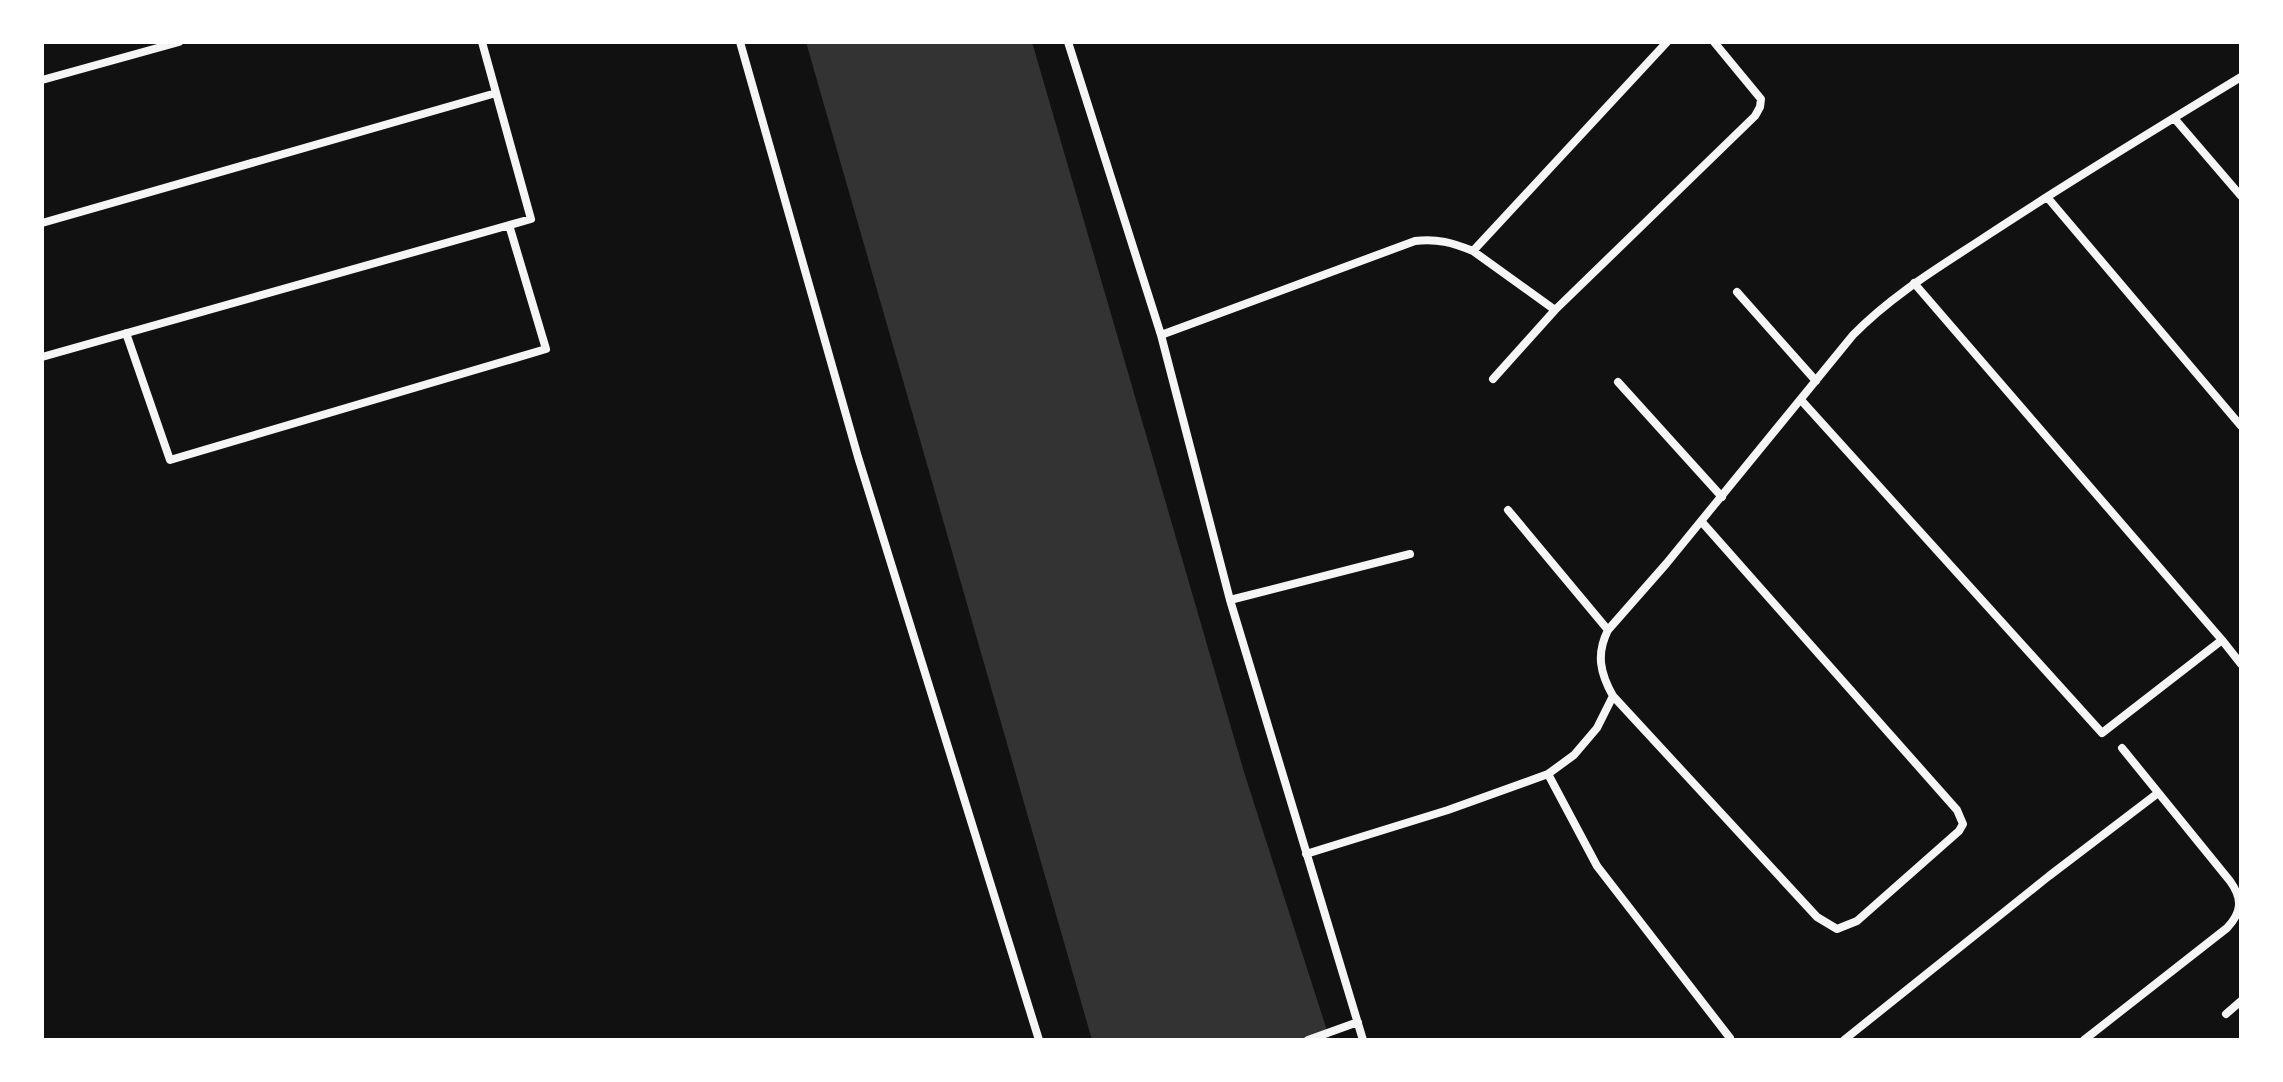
<svg xmlns="http://www.w3.org/2000/svg" width="2283" height="1082" font-family="'Roboto Serif',serif">
  <style>
    .water { fill: #333 }
    .lines { fill: none; stroke-linecap: round; stroke-linejoin: round }
    .minor { stroke: #f5f5f5; stroke-width: 8 }
  </style>
  <rect width="100%" height="100%" fill="#111"/>
  <!-- water -->
  <path class="water" d="M806,42H1032L1244,772L1330,1040H1092Z"/>
  <g class="lines">
    <!-- minor -->
    <path class="minor" d="M740,42L858,457L1039,1040
      M1068,42L1161,335L1230,600L1363,1040
      M42,80L179,42
      M2174,118L2241,196
      M2047,197L2241,426
      M42,223L496,93
      M1473,251L1555,310
      M1737,292L1816,381
      M126,333L170,460L546,349L509,225
      M1161,335L1415,241C1437,238 1453,243 1473,251L1667,42
      M42,357L531,219L482,42
      M1493,379L1555,310L1755,116L1760,107L1761,99L1714,42
      M1618,382L1722,497
      M1801,400L2102,733L2222,640L1914,283
      M1508,510L1608,630
      M1230,600L1410,554
      M2222,640L2241,664
      M1613,696L1817,917L1837,929L1857,921L1959,831L1963,824L1957,810L1701,521
      M1548,774L1597,866L1730,1038
      M1306,854L1448,810L1548,774L1574,755L1597,728L1613,696C1600,673 1596,654 1608,630L1666,564L1853,335C1894,293 1943,265 1991,233C2073,179 2157,128 2241,77
      M2226,1014L2241,1001
      M1308,1040L1358,1022
      M1844,1040L2049,876L2158,793
      M2084,1040L2227,928C2242,912 2243,899 2230,881L2122,748"/>
  </g>
  <!-- border -->
  <rect width="2283" height="1082" fill="none" stroke="#ffffff" stroke-width="88"/>
</svg>
